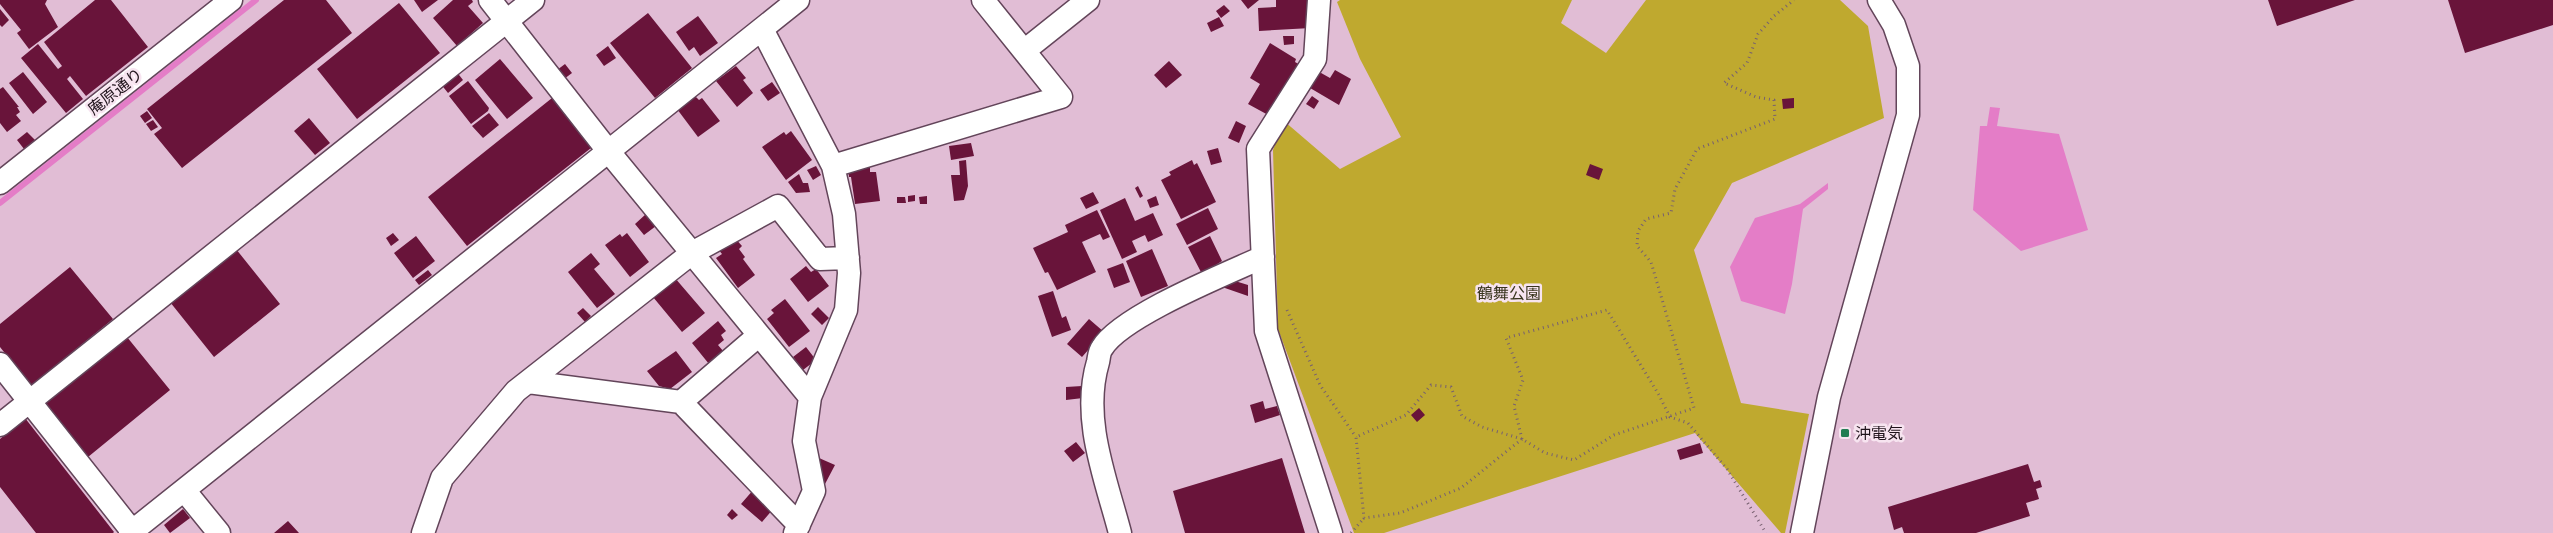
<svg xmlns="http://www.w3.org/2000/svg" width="2553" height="533" font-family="'DM Sans','Noto Sans JP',sans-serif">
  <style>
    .green { fill: #bfa92f }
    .water { fill: #e47dc7 }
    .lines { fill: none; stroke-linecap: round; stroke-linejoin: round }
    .stream { stroke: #e47dc7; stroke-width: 6 }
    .building { fill: #69143a }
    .minor-casing { stroke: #63455a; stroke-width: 25 }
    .path { stroke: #776070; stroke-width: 3; stroke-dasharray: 1 4; stroke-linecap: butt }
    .minor { stroke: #fff; stroke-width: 22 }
    .poi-dot { fill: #227d53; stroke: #f7e4f0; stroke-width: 2 }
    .labels { text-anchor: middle; stroke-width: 5; stroke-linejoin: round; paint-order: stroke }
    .street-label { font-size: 16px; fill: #1f131b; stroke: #f7e4f0 }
    .park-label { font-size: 16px; fill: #39351e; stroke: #f7e4f0 }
    .poi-label { font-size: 16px; fill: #1f131b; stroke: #f7e4f0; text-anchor: start }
  </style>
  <rect width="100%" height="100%" fill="#e1bdd5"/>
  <!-- green -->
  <path class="green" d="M1340,0H1572L1561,23L1606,53L1646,0H1840L1868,26L1884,118L1732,183L1694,250L1741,403L1809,414L1785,533H1781L1695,433L1384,533H1354L1278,329L1273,150L1284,121L1340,169L1401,137L1360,59L1337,2Z"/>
  <!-- water -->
  <path class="water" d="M1990,107L2000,108L1997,126L2059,134L2088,230L2021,251L1973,210L1980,126H1987Z
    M1828,183V189L1803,209L1792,284L1785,314L1741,301L1730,267L1755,218L1800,204Z"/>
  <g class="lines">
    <!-- stream -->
    <path class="stream" d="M0,203L256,0"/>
  </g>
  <!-- building -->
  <path class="building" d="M0,0H47L45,4L58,27L29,49L17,33L21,30L0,4Z
    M95,0H111L148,47L86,96L70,76L67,79L83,99L66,113L21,58L38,44L58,69L62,66L44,42Z
    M284,0H326L352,33L182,168L154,134L162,128L147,109Z
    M414,0H438L422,12Z
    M453,0H472L473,2L468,6L483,23L457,46L433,18Z
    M1241,0H1259L1248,9Z
    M1276,0H1307L1311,28L1259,31L1258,8L1276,7Z
    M2268,0H2355L2277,26Z
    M2448,0H2553V25L2465,53Z
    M399,3L440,53L357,119L317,69Z
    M1224,5L1230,11L1221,18L1216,11Z
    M0,9L9,20L2,27L0,25Z
    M648,13L692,68L655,98L610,43Z
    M698,16L718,43L700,56L694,47L689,51L676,32Z
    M1219,17L1224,26L1211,32L1207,23Z
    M1283,36H1294V44L1284,45Z
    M1270,43L1296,59L1295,62L1302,66L1270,116L1248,104L1260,84L1250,78Z
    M608,46L616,58L604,66L596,55Z
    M500,59L533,98L507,119L475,80Z
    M1169,61L1182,75L1166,88L1154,75Z
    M565,64L572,73L564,79L557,70Z
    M736,66L746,78L743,80L753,93L737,107L716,81Z
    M1314,69L1330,78L1335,70L1351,79L1339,105L1305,85Z
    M456,71L463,80L448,93L440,83Z
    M23,72L47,102L33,114L9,83Z
    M468,81L489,108L488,111L471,124L449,96Z
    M772,82L780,93L768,101L760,90Z
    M3,87L19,107H17L20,112L16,115L21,121L7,132L0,123V89Z
    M695,96L699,100L702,98L720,121L698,137L677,109Z
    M1312,96L1319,101L1314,109L1306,104Z
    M552,98L591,148L467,246L428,197Z
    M1794,98V108L1783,109L1782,99Z
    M147,111L152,118L145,123L140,116Z
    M489,113L499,125L483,138L472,126Z
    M309,118L330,143L315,155L294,131Z
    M153,120L158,127L151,131L146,124Z
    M1236,121L1246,126L1239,143L1228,138Z
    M791,131L812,160L786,180L762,147L784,132L786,135Z
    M27,132L35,140L24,149L17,140Z
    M971,143L974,156L951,160L949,146Z
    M1218,148L1222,162L1211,165L1207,151Z
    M966,160L968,186L964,200L954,201L951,175H960L959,161Z
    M1192,160L1194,165L1197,163L1216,202L1181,219L1161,180L1171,175L1169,172Z
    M1590,164L1603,169L1599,180L1586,175Z
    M816,166L821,175L813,180L807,170Z
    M870,166V172H876L880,201L855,204L851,177H849L848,169Z
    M799,174L803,183H808L810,192L796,193L788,182Z
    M1138,186L1143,196L1140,198L1135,188Z
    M1093,192L1099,203L1086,209L1080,198Z
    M915,195V201L908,202V196Z
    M927,196V204H920L919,197Z
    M1156,196L1159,205L1150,208L1147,200Z
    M897,197H905L906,203H897Z
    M1125,198L1135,221L1153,213L1163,235L1148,242L1145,235L1132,241L1137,252L1122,259L1100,210Z
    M1208,208L1218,229L1187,245L1176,224Z
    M1097,210L1110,237L1103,240L1100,234L1082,242L1096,272L1057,290L1048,272L1045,273L1033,248L1068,232L1065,225Z
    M646,214L656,226L644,235L635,224Z
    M393,233L399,240L391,246L386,238Z
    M627,233L649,262L630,277L605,245L620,234L622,237Z
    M416,236L435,261L413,278L394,253Z
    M1210,236L1222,261L1202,274L1188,247Z
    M734,237L742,246L739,249L745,257L743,259L755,275L738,288L716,258L722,254L718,249Z
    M236,249L280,304L214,357L170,302Z
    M1152,249L1168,286L1141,297L1126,261Z
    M591,253L600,264L594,269L615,294L597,308L568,272Z
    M1123,263L1130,282L1114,288L1107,269Z
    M806,266L811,272L816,269L829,286L808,302L790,279Z
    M70,267L113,319L31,386L0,347V324Z
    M428,270L432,275L419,285L415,280Z
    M675,278L705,313L682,332L653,297Z
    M1235,281L1248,285V296L1222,287Z
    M1053,291L1062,318L1066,316L1071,330L1052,337L1038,296Z
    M785,299L810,331L789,347L767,319L774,313L771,310Z
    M818,307L829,318L822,325L811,314Z
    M583,308L591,316L585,322L577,313Z
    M1089,319L1104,332L1082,357L1067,344Z
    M718,321L726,331L721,335L724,340L718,345L724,352L709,364L692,343Z
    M127,337L170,390L88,457L45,404Z
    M806,347L816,360L803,370L793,357Z
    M676,351L692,372L670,389L659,386L647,371Z
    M1082,386L1083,398L1066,400V387Z
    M1263,401L1265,409L1277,406L1280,415L1255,423L1250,405Z
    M1419,408L1425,415L1417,422L1411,415Z
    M25,418L114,532L113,533H36L0,487V439Z
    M1076,442L1085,453L1073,462L1064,451Z
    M1700,443L1703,453L1680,460L1677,450Z
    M819,458L835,465L825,484L817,476Z
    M1282,458L1305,533H1185L1173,491Z
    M2028,464L2034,482L2040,480L2042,487L2036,489L2039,499L2026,503L2030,516L1976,533H1904L1902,527L1894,530L1888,507Z
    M754,489L774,508L762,522L741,504Z
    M183,509L190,518L170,533L164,525Z
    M732,509L738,515L732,520L727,515Z
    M288,521L299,533H274Z"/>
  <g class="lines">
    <!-- minor casing -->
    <g class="minor-casing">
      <path id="minor" d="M490,0L609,152L810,397
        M1319,0L1315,59L1258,149L1266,331L1331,533
        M762,29L833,166L844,214L849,273L846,310L810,397L804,441L814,491L795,533
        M1024,51L1088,0
        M833,166L1061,97L983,0
        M0,183L231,0
        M0,364L132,531
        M528,382L681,402L799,525
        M681,402L759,335
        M0,425L533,0
        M184,490L219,533
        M130,533L798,0
        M423,533L442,478L516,391L692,253L778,206L820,259L848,258
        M1120,533C1106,479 1081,419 1098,362C1099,358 1099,352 1102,348C1121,316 1226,274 1263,257
        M1802,533L1829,397L1908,115V66L1894,25L1879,0"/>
    </g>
    <!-- path -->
    <path class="path" d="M1287,310L1320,385L1356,437
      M1522,439L1461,488L1400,513L1364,518L1356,437L1406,415L1431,385L1451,387L1462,416L1482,427L1522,439L1545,453L1574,460L1614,435L1694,408L1651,262L1637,246L1638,231L1646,219L1671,213L1675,189L1697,149L1775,119L1774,100L1756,97L1724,83L1747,63L1758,34L1774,16L1794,0
      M1522,439L1514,406L1523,380L1506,338L1607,310L1659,395L1670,417L1688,423L1727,469L1766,533
      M1351,533L1364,518"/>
    <!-- minor -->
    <use href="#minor" class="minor"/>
  </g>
  <!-- markers -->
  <rect class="poi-dot" x="1840" y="428" width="10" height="10" rx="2.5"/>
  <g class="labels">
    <!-- street labels -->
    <g class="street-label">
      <text transform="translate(115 91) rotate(-38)" y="6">庵原通り</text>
    </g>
    <!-- park labels -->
    <g class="park-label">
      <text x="1509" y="299">鶴舞公園</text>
    </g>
    <!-- poi labels -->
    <g class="poi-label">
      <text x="1855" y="439">沖電気</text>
    </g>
  </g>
</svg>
